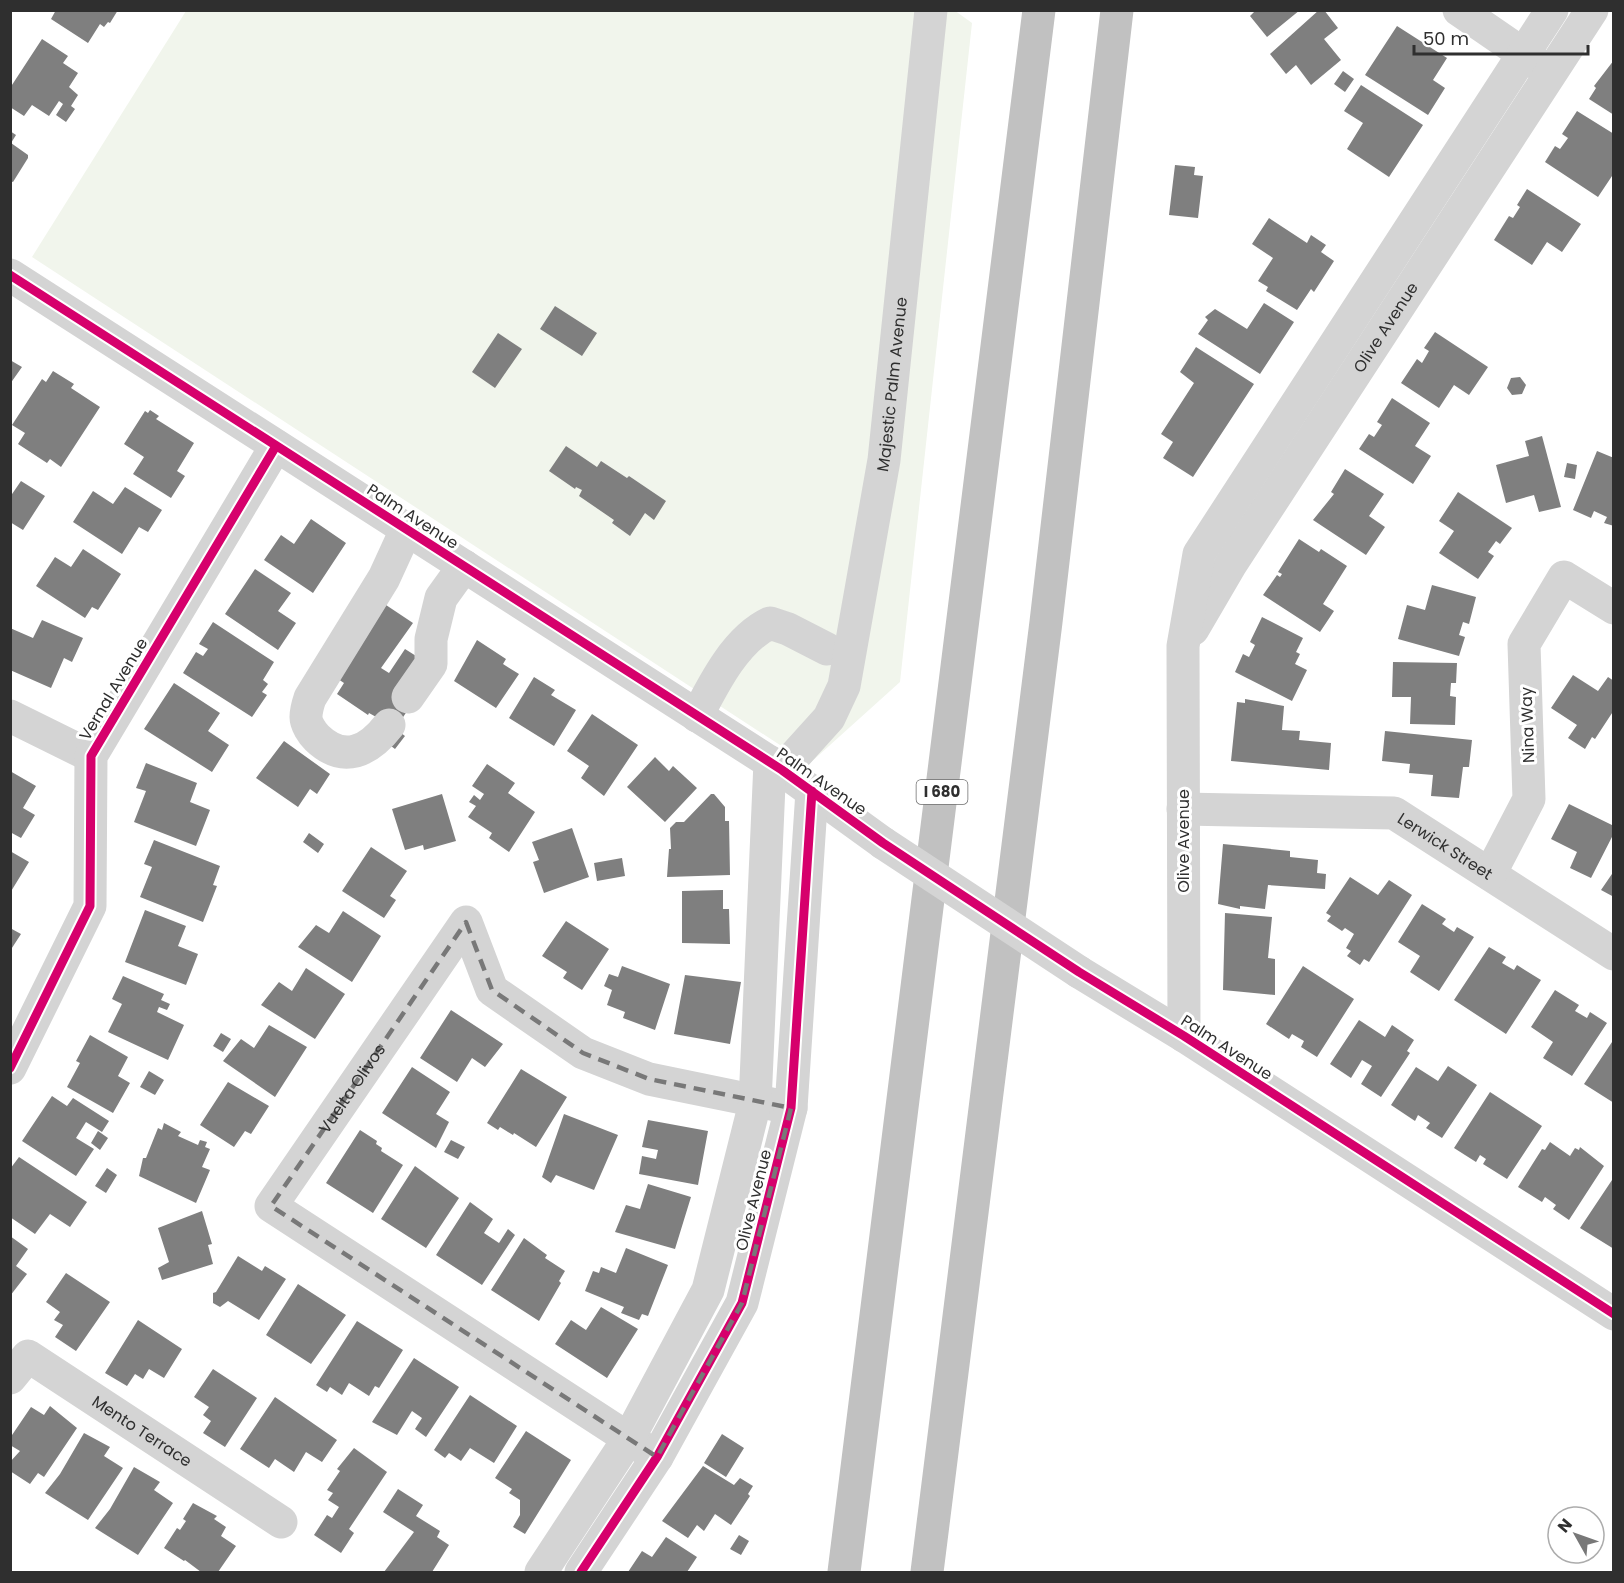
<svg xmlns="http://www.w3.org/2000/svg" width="1624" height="1583" font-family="Poppins,sans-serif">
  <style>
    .green { fill: #f1f5ec }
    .building { fill: #7f7f7f }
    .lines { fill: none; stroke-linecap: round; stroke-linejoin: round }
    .minor { stroke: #d4d4d4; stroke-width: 33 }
    .highway { stroke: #c1c1c1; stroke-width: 33 }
    .minor-bridge { stroke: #d4d4d4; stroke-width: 33 }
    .cycleway-casing { stroke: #fff; stroke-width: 13 }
    .cycleway { stroke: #d6006c; stroke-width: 9 }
    .marked { fill: none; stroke: #787878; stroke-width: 4.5; stroke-dasharray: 12 8; stroke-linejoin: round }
    .labels { text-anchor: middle; stroke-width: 6; stroke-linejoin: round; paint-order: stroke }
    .shield { fill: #fff; stroke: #6d6d6d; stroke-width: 1.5 }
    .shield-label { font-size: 15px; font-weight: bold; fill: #2f2f2f }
    .street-label { font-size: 16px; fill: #2f2f2f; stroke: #fff }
  </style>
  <rect width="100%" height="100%" fill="#fff"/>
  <!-- green -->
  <path class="green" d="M954,10L972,23L900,682L809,764L32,257L186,11Z"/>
  <!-- building -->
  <path class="building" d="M56,10H118L110,23L108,22L104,27L100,24L88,43L51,19Z
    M1256,10H1300L1267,37L1250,16Z
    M1319,10H1324L1338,28L1324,39L1341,60L1311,85L1296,65L1286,74L1270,54Z
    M1397,26L1447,58L1433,80L1445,88L1428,115L1365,75Z
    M42,39L68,56L63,63L78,73L69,87L78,95L71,106L75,109L66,122L56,115L63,104L59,101L49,116L32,105L24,116L10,107V88Z
    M1614,60V115L1589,99L1596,88L1594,86Z
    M1343,71L1354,79L1345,92L1334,84Z
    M1361,85L1423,125L1389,177L1347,149L1363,123L1344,111Z
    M1577,111L1614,134V173L1598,197L1545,162L1555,146L1560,149L1568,138L1562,134Z
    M10,131L16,135L11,143L28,155V158L13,182L10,181Z
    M1175,165L1195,167L1194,175L1203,176L1198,218L1169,215Z
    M1527,189L1581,224L1562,252L1547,242L1532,265L1494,240L1509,216L1513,218L1520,207L1517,205Z
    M1269,218L1307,243L1311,235L1326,245L1321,252L1334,261L1314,292L1311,289L1297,310L1266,291L1268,287L1258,281L1273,258L1252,244Z
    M1264,303L1294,322L1260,374L1198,334L1208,320L1205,317L1215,309L1247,329Z
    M555,306L597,333L582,356L540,329Z
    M1435,332L1488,367L1469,395L1454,385L1439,408L1401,383L1417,359L1422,363L1429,351L1424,348Z
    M498,333L522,349L495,388L472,372Z
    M1196,347L1254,384L1193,477L1163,458L1173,442L1161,434L1194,383L1180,372Z
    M10,360L22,367L10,384Z
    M53,371L74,384L71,388L100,407L61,467L50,459L47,463L18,444L25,433L12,425L42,379L46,382Z
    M1520,377L1526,385L1522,394L1512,395L1507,388L1511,378Z
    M1392,398L1430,423L1415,446L1431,456L1413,484L1359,449L1369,434L1374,437L1382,425L1377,422Z
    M150,410L159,416L156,419L194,443L177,471L185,476L171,498L133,474L144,457L124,444L145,411L148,413Z
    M1542,436L1561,507L1539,512L1534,495L1506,503L1496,465L1529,456L1525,441Z
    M566,446L597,467L601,461L627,478L629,476L666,501L654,520L645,513L630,536L612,523L614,520L579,496L582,490L576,487L575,489L549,471Z
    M1597,451L1614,458V526L1604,523L1607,517L1594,511L1591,518L1573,510Z
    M1567,463L1577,465L1575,479L1564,477Z
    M1345,469L1384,494L1369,516L1385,527L1366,555L1313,520L1334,494L1331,492Z
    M21,481L45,496L23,530L10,522V497Z
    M125,487L162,510L148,532L139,527L122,554L73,522L93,491L113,504Z
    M1458,492L1512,528L1500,544L1496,541L1488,552L1494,556L1478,579L1439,553L1454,531L1439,521Z
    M311,519L346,543L313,593L264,560L281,535L294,544Z
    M1299,539L1319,552L1321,549L1347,566L1323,604L1334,611L1320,632L1263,595L1277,575L1280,577L1282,574L1278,572Z
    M83,549L121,574L98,610L92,607L85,618L36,586L55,557L71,567Z
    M255,569L291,593L278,611L296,623L278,650L225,614Z
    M1432,585L1476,597L1469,624L1463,622L1459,635L1465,637L1459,656L1398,639L1407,605L1425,610Z
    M386,605L413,623L381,668L389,673L405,649L424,661L411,705L396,728L369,713L368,715L337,694L344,683L338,679Z
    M1262,617L1303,638L1296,652L1300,654L1295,664L1307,670L1292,701L1235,672L1243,654L1249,657L1255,645L1250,642Z
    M42,620L83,638L72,662L64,658L51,688L10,670V628L33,638Z
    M213,622L274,662L263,680L268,684L262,692L267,695L252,717L183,673L196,652L203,656L208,649L199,644Z
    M477,640L506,659L503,664L519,674L496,708L454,681Z
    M1393,662L1457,663L1456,683H1451L1450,696L1456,697L1455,725L1410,724L1411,697H1392Z
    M1573,675L1598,691L1608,677L1614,681V710L1595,739L1592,737L1585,749L1568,738L1577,725L1551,708Z
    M534,677L555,690L551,695L576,710L554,746L509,718Z
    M174,683L220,713L208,731L229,745L212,772L144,729Z
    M1245,699L1284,706L1282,730L1300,731L1299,740L1331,743L1329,770L1231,761L1237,702L1245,703Z
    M592,714L638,745L604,796L581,778L589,766L567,751Z
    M397,730L405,736L395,749L387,743Z
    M1385,731L1472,740L1469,767H1463L1459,798L1431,796L1433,775L1409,773L1410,764L1382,761Z
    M284,741L330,774L317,794L310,789L298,807L256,778Z
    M655,757L669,771L673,766L697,788L665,822L627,787Z
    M146,763L197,783L190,802L210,810L196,846L134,822L146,791L136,788Z
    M487,764L515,783L508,793L535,812L509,852L489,838L492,833L468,817L476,806L469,802L474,795L480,800L484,794L472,786Z
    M10,771L36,786L23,808L35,815L21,838L10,832Z
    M442,794L456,841L424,850L423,845L405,850L392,809Z
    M711,794H714L725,807V821H729L730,875L667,877L669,849H671L670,828L676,822H684Z
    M1569,804L1614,826V833L1591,878L1570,868L1577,852L1551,839Z
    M572,828L589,877L544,893L533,862L539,860L532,842Z
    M309,833L324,844L318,853L303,842Z
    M154,840L220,866L213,885L217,886L203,922L140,897L152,867L144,864Z
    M1223,844L1290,851V857L1318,860L1317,873L1326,874L1325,889L1268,885L1265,909L1240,906V909L1218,904Z
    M371,847L407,871L390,896L396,900L384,918L342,891Z
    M10,851L29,862L10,893Z
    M622,858L625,876L597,881L594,863Z
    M1614,871V897L1601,890Z
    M1350,877L1378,895L1389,880L1412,895L1369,962L1364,959L1360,965L1347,956L1351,951L1346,948L1354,934L1345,928L1342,931L1327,921L1331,916L1326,913Z
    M723,890V909H729L730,944L682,943V891Z
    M1422,904L1446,919L1442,924L1454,932L1457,927L1474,937L1439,991L1410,972L1420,956L1398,942Z
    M145,910L186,926L178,946L198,954L186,985L125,962Z
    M343,911L381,936L352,982L298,947L316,925L329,933Z
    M1225,913L1272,917L1268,958L1275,959V995L1223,990Z
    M566,921L609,949L582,990L563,978L567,972L542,956Z
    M10,928L21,934L10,951Z
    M1489,947L1506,957L1502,963L1514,970L1517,965L1541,980L1506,1034L1454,1000Z
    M622,966L670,984L655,1030L623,1018L625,1012L607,1005L612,990L604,986L609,974L618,977Z
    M1303,966L1354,999L1317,1057L1301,1047L1304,1041L1292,1034L1289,1039L1266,1024Z
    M306,968L345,994L315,1039L261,1005L279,982L292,991Z
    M685,975L741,982L730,1044L674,1034Z
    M123,976L164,994L161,1000L170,1004L167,1010L159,1007L157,1012L184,1025L168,1060L108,1032L122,1004L112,999Z
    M1555,990L1579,1005L1575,1011L1587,1018L1590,1012L1607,1023L1572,1076L1543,1058L1553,1042L1531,1027Z
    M451,1010L503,1044L485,1067L472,1058L457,1082L420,1058Z
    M1359,1020L1385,1037L1392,1025L1414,1040L1407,1051L1410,1053L1381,1097L1361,1084L1372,1066L1362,1060L1351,1078L1330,1064Z
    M269,1025L307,1047L275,1097L223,1061L241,1039L254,1048Z
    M221,1033L231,1039L223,1052L213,1046Z
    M90,1035L128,1057L118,1076L130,1083L113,1113L67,1087L80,1063L76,1061Z
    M1614,1039V1103L1584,1084Z
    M1448,1066L1477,1085L1442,1138L1426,1128L1430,1123L1418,1115L1415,1121L1391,1105L1416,1067L1438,1081Z
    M412,1067L450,1092L436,1114L449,1122L436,1148L382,1113Z
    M521,1069L567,1097L536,1147L514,1133L513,1135L500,1127L498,1130L487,1123Z
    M149,1071L164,1080L155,1095L140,1087Z
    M228,1082L269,1106L251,1134L245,1131L234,1147L200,1125Z
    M1490,1092L1542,1126L1507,1179L1483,1164L1486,1159L1480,1155L1476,1162L1454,1148Z
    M52,1096L67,1106L73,1098L109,1121L102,1132L86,1122L76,1138L94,1149L76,1176L22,1141Z
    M564,1114L618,1135L594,1190L556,1175L551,1183L542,1177Z
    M648,1120L708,1131L698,1185L639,1174L642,1156L656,1159L658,1150L642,1147Z
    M164,1123L181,1132L178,1136L198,1145L200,1140L207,1142L205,1147L210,1149L202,1167L210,1170L196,1203L139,1176L143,1158H146L158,1128L162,1130Z
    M360,1130L377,1141L376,1144L382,1148L381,1151L403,1165L373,1213L326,1183Z
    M98,1131L108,1138L100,1150L91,1143Z
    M451,1140L465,1147L458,1159L444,1152Z
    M1550,1142L1570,1156L1575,1148L1579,1150L1580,1147L1604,1166L1569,1220L1553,1209L1556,1205L1545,1197L1542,1202L1518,1187L1542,1149L1545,1150Z
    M19,1157L87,1202L70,1227L50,1214L35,1234L10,1217V1169Z
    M415,1166L459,1198L426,1248L381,1219Z
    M107,1168L117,1175L106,1193L95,1186Z
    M1614,1177V1249L1580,1228Z
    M648,1184L691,1197L675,1249L615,1232L626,1205L640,1209Z
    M470,1202L493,1219L484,1233L499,1243L508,1229L515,1235L482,1285L436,1255Z
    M202,1211L212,1244L208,1245L213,1264L162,1280L158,1268L169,1262L158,1228Z
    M10,1236L28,1249L16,1266L27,1274L10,1296Z
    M524,1238L547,1255L545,1258L565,1271L559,1281L561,1283L539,1321L491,1290Z
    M626,1248L668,1265L648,1316L642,1314L639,1320L621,1313L624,1307L585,1291L593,1271L599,1273L601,1267L616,1273Z
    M238,1256L262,1271L265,1266L286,1279L259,1320L228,1301L220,1307L213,1303V1293L216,1292Z
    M66,1273L110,1302L76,1351L55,1337L63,1325L54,1320L60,1312L46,1302Z
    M298,1284L346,1315L311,1364L266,1335Z
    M601,1307L638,1329L607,1378L555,1344L571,1320L586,1330Z
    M138,1320L182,1349L164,1378L149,1369L143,1379L135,1374L127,1386L105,1373Z
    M357,1321L403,1350L379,1388L375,1386L369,1396L349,1383L342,1395L330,1387L327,1392L316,1385Z
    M414,1358L459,1387L426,1437L415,1429L422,1418L412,1411L397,1435L372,1422Z
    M213,1369L257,1398L225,1447L203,1433L211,1421L203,1415L209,1407L194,1397Z
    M470,1395L517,1426L494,1463L470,1448L461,1461L449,1453L445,1458L434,1450Z
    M275,1397L337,1440L322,1462L306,1452L294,1472L275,1459L269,1468L240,1449Z
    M50,1406L77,1428L44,1477L38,1473L30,1484L10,1471V1462L20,1451L10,1445V1438L31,1407L44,1415Z
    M526,1431L571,1460L525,1534L513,1527L520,1515V1500L509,1493L512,1489L495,1478Z
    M84,1433L110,1447L104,1456L123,1468L88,1520L45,1493L60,1474Z
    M722,1434L744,1448L726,1477L704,1463Z
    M354,1448L387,1472L349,1529L354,1533L341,1553L314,1535L327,1515L332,1518L339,1507L328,1500L333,1493L327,1490L340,1471L337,1469Z
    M703,1466L734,1485L740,1478L753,1486L748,1494L750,1496L731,1525L715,1514L704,1531L697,1525L688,1538L662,1521Z
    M134,1467L160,1482L154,1490L173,1503L138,1555L95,1528L110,1509Z
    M398,1489L423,1505L416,1516L440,1531L437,1537L449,1545L432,1572H384L414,1532L383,1512Z
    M193,1503L217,1516L214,1519L226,1527L221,1536L236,1546L218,1572H201L185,1560L184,1561L164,1548L177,1528L180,1530L186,1521L183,1519Z
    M739,1535L749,1541L741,1555L730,1549Z
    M666,1537L697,1557L687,1572H628L642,1551L652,1557Z"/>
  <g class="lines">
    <!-- minor -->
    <g class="minor">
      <path d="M1459,10L1542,67"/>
      <path d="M10,275L782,770L883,843"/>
      <path id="s1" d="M1193,629L1231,564L1592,10"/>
      <path d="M408,697L431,664V639L441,598L464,566"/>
      <path d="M10,716L91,756"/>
      <path d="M697,716C714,683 736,639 770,623L788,629L827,649"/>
      <path d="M389,725C369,751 344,764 317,738C312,733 306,724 306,717C306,711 308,704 310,698L384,578L406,530"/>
      <path id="s2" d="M782,770L829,718L844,686L884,460L931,10"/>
      <path id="s3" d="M1183,809L1394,813L1614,954"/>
      <path d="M1490,874L1529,799L1524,644L1564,577L1614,608"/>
      <path d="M1079,972L1184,1036L1614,1314"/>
      <path d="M1184,1036L1183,646L1199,554L1552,10"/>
      <path d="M10,1068L90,906L91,756L276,446"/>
      <path id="s4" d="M10,1378L28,1356L281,1522"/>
      <path id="s5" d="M657,1457L271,1206L466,922L492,990L583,1053L649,1079L791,1108"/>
      <path d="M541,1572L629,1438L708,1290L755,1103L770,762"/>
      <path d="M581,1572L657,1457L742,1303L791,1108L812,791"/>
    </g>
    <!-- highway -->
    <path class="highway" d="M844,1572L1039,10
      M927,1572L1046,622L1117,10"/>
    <!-- minor-bridge -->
    <path class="minor-bridge" d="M883,843L1079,972"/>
    <!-- cycleway casing -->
    <g class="cycleway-casing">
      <path id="cycleway" d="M10,275L782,770L883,843L1079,972L1184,1036L1614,1314
        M10,1068L90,906L91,756L276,446
        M581,1572L657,1457L742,1303L791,1108L812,791"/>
    </g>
    <!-- cycleway -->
    <use href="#cycleway" class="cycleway"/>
  </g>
  <!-- marked area -->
  <path class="marked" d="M466,922L492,990L583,1053L649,1079L791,1108L742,1303L657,1457L271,1206Z"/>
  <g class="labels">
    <!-- shield labels -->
    <rect class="shield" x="916.5" y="780" width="51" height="24" rx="4.5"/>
    <g class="shield-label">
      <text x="942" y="797">I 680</text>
    </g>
    <!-- street labels -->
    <g class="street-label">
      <text dy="6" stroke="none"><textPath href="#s1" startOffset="358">Olive Avenue</textPath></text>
      <text dy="6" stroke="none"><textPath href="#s2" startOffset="411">Majestic Palm Avenue</textPath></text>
      <text transform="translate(413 516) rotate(33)" y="6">Palm Avenue</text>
      <text transform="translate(113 689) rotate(-59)" y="6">Vernal Avenue</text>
      <text transform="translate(1527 725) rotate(-92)" y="6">Nina Way</text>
      <text transform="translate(822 781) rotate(35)" y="6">Palm Avenue</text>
      <text transform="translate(1183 841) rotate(-90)" y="6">Olive Avenue</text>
      <text dy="6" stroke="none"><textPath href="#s3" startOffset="272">Lerwick Street</textPath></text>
      <text transform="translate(1227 1047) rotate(33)" y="6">Palm Avenue</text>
      <text dy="6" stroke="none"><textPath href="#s5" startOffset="603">Vuelta Olivos</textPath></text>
      <text transform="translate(753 1200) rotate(-76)" y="6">Olive Avenue</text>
      <text dy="6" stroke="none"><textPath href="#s4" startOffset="165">Mento Terrace</textPath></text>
    </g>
  </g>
  <!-- border -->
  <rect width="1624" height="1583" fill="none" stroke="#2f2f2f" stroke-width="24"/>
  <!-- north arrow -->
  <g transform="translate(1576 1535) rotate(310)"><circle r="28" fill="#ffffff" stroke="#acacac" stroke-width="1.5"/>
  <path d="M0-4.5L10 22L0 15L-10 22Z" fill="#787878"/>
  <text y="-9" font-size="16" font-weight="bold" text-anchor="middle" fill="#2f2f2f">N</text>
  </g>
  <!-- scale -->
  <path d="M1414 45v9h174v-9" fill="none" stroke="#2f2f2f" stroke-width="3"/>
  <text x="1423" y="45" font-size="18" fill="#2f2f2f" stroke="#ffffff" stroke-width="4.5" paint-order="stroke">50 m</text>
</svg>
